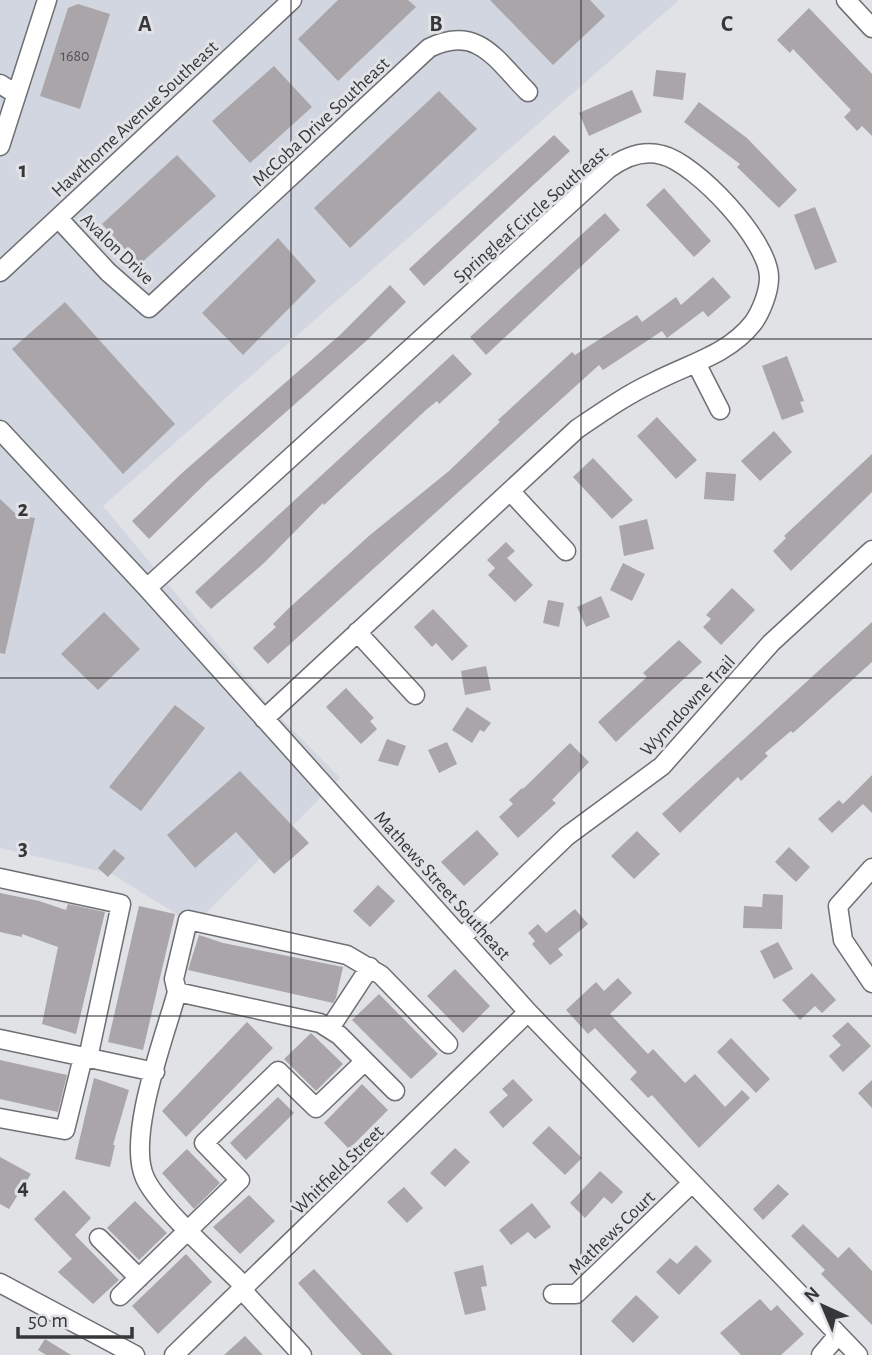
<svg xmlns="http://www.w3.org/2000/svg" width="872" height="1355" font-family="'Alegreya Sans',sans-serif">
  <style>
    .built { fill: #d1d6e1 }
    .building { fill: #a9a5a8 }
    .lines { fill: none; stroke-linecap: round; stroke-linejoin: round }
    .minor-casing { stroke: #6e6f73; stroke-width: 21 }
    .minor { stroke: #fff; stroke-width: 18 }
    .grid { fill: none; stroke: #363739; stroke-width: 2; stroke-opacity: 0.55 }
    .labels { text-anchor: middle; stroke-width: 6; stroke-linejoin: round; paint-order: stroke }
    .number-label { font-size: 16px; fill: #535255 }
    .street-label { font-size: 19px; fill: #363739; stroke: #e0e2e6 }
    .grid-label { font-size: 23px; text-anchor: middle; font-weight: bold; fill: #363739; stroke: #e0e2e6; stroke-width: 6; stroke-linejoin: round; paint-order: stroke }
  </style>
  <rect width="100%" height="100%" fill="#e0e2e6"/>
  <!-- built -->
  <path class="built" d="M0,0H679L103,506L269,706L340,778L194,925L112,874L0,848Z"/>
  <!-- building -->
  <path class="building" d="M338,0H408L416,7L338,81L298,39Z
    M490,0H590L605,16L553,65Z
    M78,4L110,14L80,109L40,96L68,8Z
    M809,8L872,74V136L862,126L857,131L844,117L851,110L793,49L790,53L777,40Z
    M274,66L312,107L250,163L212,121Z
    M656,70L686,73L683,100L653,96Z
    M632,90L642,112L589,136L579,113Z
    M439,91L477,129L350,248L314,208Z
    M699,102L747,138L797,190L779,208L737,167L740,164L684,122Z
    M554,135L570,151L424,286L409,269Z
    M177,155L216,196L139,265L102,224Z
    M664,188L711,241L694,257L646,205Z
    M815,207L837,262L815,270L794,215Z
    M605,213L620,230L486,355L470,337Z
    M278,238L316,281L243,355L202,313Z
    M713,277L731,297L708,317L703,311L667,338L662,331L603,370L599,365L268,664L253,648L276,627L273,624L289,608L370,535L449,471L500,422L498,420L572,352L575,355L637,315L642,322L676,297L681,305Z
    M390,285L406,302L365,342L208,481L149,539L132,521L182,473L341,334Z
    M65,302L175,424L123,474L12,349Z
    M453,354L472,374L439,404L437,401L426,410L324,505L323,503L264,563L211,609L195,592Z
    M787,356L804,401L800,402L804,412L782,420L762,366Z
    M657,417L697,460L676,479L637,436Z
    M774,431L792,452L760,481L741,461Z
    M872,454V492L791,571L773,551L786,538L784,536Z
    M593,458L633,500L612,519L573,477Z
    M706,472L736,474L734,501L704,499Z
    M0,499L17,515L35,518L5,654L0,653Z
    M647,519L654,549L624,556L619,526Z
    M506,542L515,551L507,558L533,585L515,602L488,575L495,568L487,560Z
    M623,563L645,574L632,601L610,590Z
    M732,588L755,610L721,645L703,627L711,619L706,615Z
    M601,596L610,617L586,627L577,607Z
    M548,600L564,603L559,627L543,623Z
    M433,609L468,646L452,661L436,643L432,647L414,627Z
    M104,612L140,649L98,690L61,654Z
    M872,622V662L793,733L791,731L765,753L768,756L741,781L738,777L680,833L662,814Z
    M679,640L702,662L616,742L598,722L647,677L643,673Z
    M486,666L491,690L465,695L461,671Z
    M346,688L374,718L370,721L377,729L361,744L326,707Z
    M175,705L205,728L141,811L109,787Z
    M467,707L491,723L484,732L480,730L472,743L452,730Z
    M387,739L406,746L398,766L378,761Z
    M447,742L457,764L439,773L428,750Z
    M570,743L589,762L552,800L556,803L518,838L499,817L513,804L509,800L522,788L523,789Z
    M240,771L309,843L274,874L236,832L195,868L167,835Z
    M872,775V813L863,804L832,833L818,819L839,800L843,804Z
    M477,830L499,854L464,886L441,862Z
    M637,831L660,854L634,879L611,856Z
    M789,847L810,867L796,882L775,862Z
    M114,849L125,858L108,877L98,868Z
    M378,885L395,901L370,927L353,911Z
    M0,893L39,901L66,910L68,904L105,912L76,1034L42,1024L58,947L22,934V937L0,932Z
    M763,894L783,895L782,929L743,928L744,906L762,907Z
    M139,906L175,914L143,1050L108,1042Z
    M575,909L588,924L558,949L563,955L550,965L532,944L535,941L528,933L538,924L546,933Z
    M199,935L223,943L343,967L336,998L333,1003L188,970Z
    M778,942L793,969L774,979L760,951Z
    M455,969L490,1006L463,1033L427,996Z
    M812,973L836,1000L822,1013L815,1006L800,1020L782,1000Z
    M618,978L632,993L610,1014L648,1054L653,1049L685,1083L695,1074L725,1107L742,1090L750,1098L699,1148L652,1095L648,1098L630,1079L637,1072L595,1028L588,1034L566,1010L596,982L604,991Z
    M379,994L438,1054L411,1079L352,1020Z
    M247,1022L273,1048L186,1137L162,1111Z
    M848,1022L871,1046L843,1072L829,1056L841,1045L832,1036Z
    M311,1033L343,1064L316,1091L284,1059Z
    M731,1038L770,1079L756,1093L717,1052Z
    M0,1060L67,1075L58,1112L0,1099Z
    M94,1078L129,1090L113,1145H115L110,1167L75,1159Z
    M513,1079L533,1100L503,1128L489,1112L508,1095L502,1089Z
    M872,1080V1108L858,1093Z
    M362,1084L388,1110L349,1149L324,1123Z
    M278,1097L294,1113L246,1160L230,1143Z
    M549,1126L582,1158L565,1175L532,1143Z
    M455,1148L470,1162L445,1187L430,1173Z
    M187,1149L220,1183L194,1209L162,1173Z
    M0,1157L31,1174L9,1209L0,1204Z
    M600,1171L623,1192L612,1204L604,1197L585,1218L570,1203Z
    M778,1184L789,1194L763,1220L753,1209Z
    M404,1187L423,1208L407,1223L387,1202Z
    M64,1190L91,1218L75,1235L119,1280L93,1304L58,1272L72,1259L34,1219Z
    M249,1195L275,1221L240,1254L213,1227Z
    M135,1201L167,1233L139,1260L107,1228Z
    M532,1203L551,1227L535,1239L528,1232L511,1245L499,1230Z
    M803,1224L838,1258L849,1247L872,1271V1325L821,1274L825,1270L791,1236Z
    M696,1245L712,1261L679,1295L656,1272L670,1258L677,1264Z
    M186,1254L212,1282L158,1334L132,1306Z
    M483,1265L487,1286L481,1287L486,1310L465,1315L454,1272Z
    M314,1269L350,1308L393,1355H362L332,1322L298,1283Z
    M636,1295L659,1317L633,1343L611,1321Z
    M760,1299L771,1311L777,1305L804,1334L781,1355H741L720,1333Z
    M245,1336L263,1355H224Z
    M45,1339L71,1355H46L38,1350Z"/>
  <g class="lines">
    <!-- minor casing -->
    <g class="minor-casing">
      <path id="minor" d="M846,0L872,28
        M0,84L16,94
        M0,146L47,0
        M58,218L108,272L149,308L429,48C478,24 496,60 528,92
        M0,272L292,0
        M696,363L720,410
        M0,430L147,588L528,1012L858,1355
        M510,491L566,551
        M147,588L608,169C623,158 641,149 662,155C696,163 770,242 769,278C769,292 761,312 753,323C728,355 688,364 654,382C626,395 602,412 577,429L264,719
        M357,632L415,695
        M872,868L838,906L843,940L872,983
        M0,878L121,904L88,1058
        M462,937L567,836L662,766L771,643L872,550
        M177,992L174,979L188,920L347,955L381,975L448,1044
        M330,1028L370,967
        M0,1039L155,1072
        M0,1118L65,1130L83,1057
        M99,1238L139,1278
        M0,1283L135,1355
        M246,1288C221,1262 158,1207 145,1178C126,1137 165,1036 177,992L320,1023L339,1035L395,1091
        M243,1291L302,1355
        M553,1294H576L691,1184
        M120,1296L240,1180L204,1143L278,1071L316,1108L365,1061
        M174,1355L528,1012
        M821,1355L838,1335"/>
    </g>
    <!-- minor -->
    <use href="#minor" class="minor"/>
  </g>
  <!-- grid -->
  <path class="grid" d="M291,0V1355M581,0V1355M0,339H872M0,678H872M0,1016H872"/>
  <g class="labels">
    <!-- number labels -->
    <g class="number-label">
      <text x="75" y="61">1680</text>
    </g>
    <!-- street labels -->
    <g class="street-label">
      <text transform="translate(134 118) rotate(-43)" y="7">Hawthorne Avenue Southeast</text>
      <text transform="translate(320 121) rotate(-43)" y="7">McCoba Drive Southeast</text>
      <text transform="translate(530 214) rotate(-41)" y="7">Springleaf Circle Southeast</text>
      <text transform="translate(118 248) rotate(44)" y="7">Avalon Drive</text>
      <text transform="translate(687 705) rotate(-47)" y="7">Wynndowne Trail</text>
      <text transform="translate(443 885) rotate(48)" y="7">Mathews Street Southeast</text>
      <text transform="translate(337 1169) rotate(-44)" y="7">Whitfield Street</text>
      <text transform="translate(611 1232) rotate(-44)" y="7">Mathews Court</text>
    </g>
  </g>
  <g class="grid-label">
    <text x="145" y="31">A</text>
    <text x="436" y="31">B</text>
    <text x="727" y="31">C</text>
    <text x="23" y="177">1</text>
    <text x="23" y="516">2</text>
    <text x="23" y="855">3</text>
    <text x="23" y="1194">4</text>
  </g>
  <!-- north arrow -->
  <g transform="translate(823 1306) rotate(316)" stroke="#e0e2e6" stroke-width="5" paint-order="stroke">
  <path d="M0-5L12 26L0 18L-12 26Z" fill="#363739"/>
  <text y="-10" font-size="19" font-weight="bold" text-anchor="middle" fill="#363739">N</text>
  </g>
  <!-- scale -->
  <path d="M18 1327v10h114v-10" fill="none" stroke="#363739" stroke-width="3.5"/>
  <text x="28" y="1327" font-size="21" fill="#363739" stroke="#e0e2e6" stroke-width="5" paint-order="stroke">50 m</text>
</svg>
